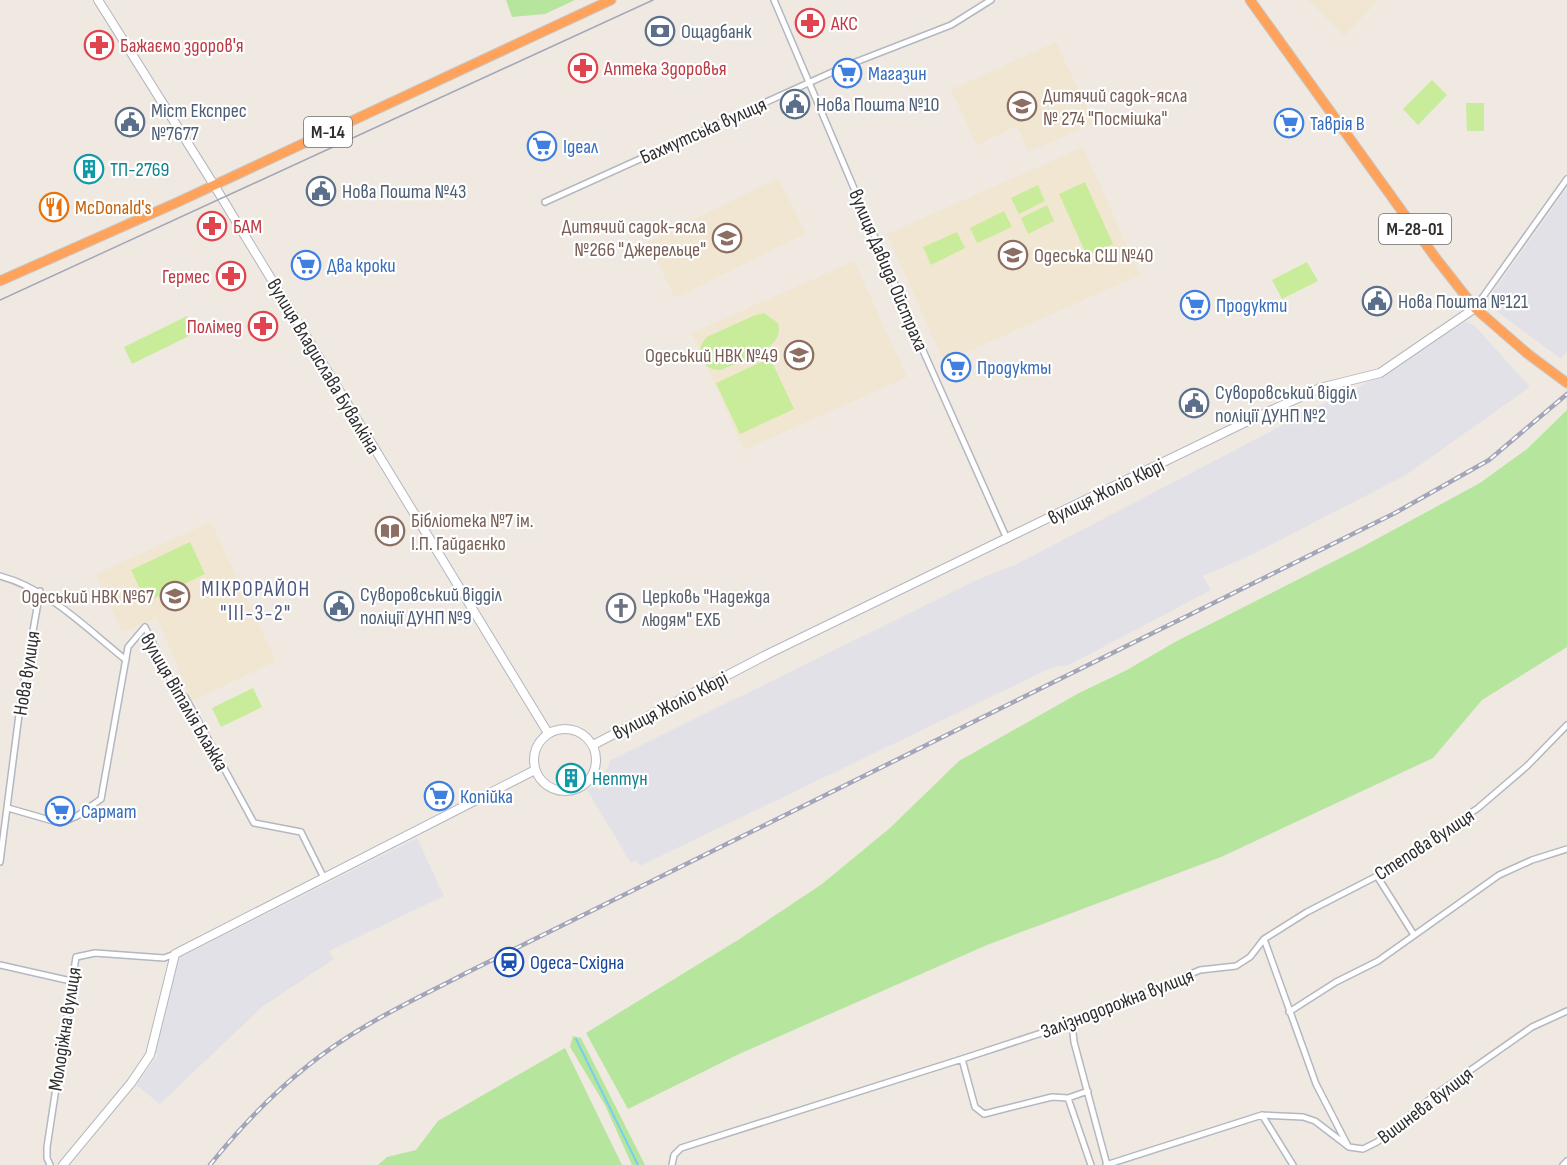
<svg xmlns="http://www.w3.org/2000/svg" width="1567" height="1165" font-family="'Sofia Sans Condensed',sans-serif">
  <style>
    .industrial { fill: #e3e1e8 }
    .education { fill: #f0e6d1 }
    .green { fill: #b6e59e }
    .pitch { fill: #c9ec9a }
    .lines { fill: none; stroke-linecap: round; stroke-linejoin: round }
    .stream { stroke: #75cff0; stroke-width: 2 }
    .street-casing { stroke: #b4b7c1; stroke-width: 8 }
    .secondary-casing { stroke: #b4b7c1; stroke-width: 10 }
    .highway-casing { stroke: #c9c9c9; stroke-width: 11 }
    .street { stroke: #fff; stroke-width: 5 }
    .secondary { stroke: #fff; stroke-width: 8 }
    .highway { stroke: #ffa35c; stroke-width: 9 }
    .tram { stroke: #a3a6b8; stroke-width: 1.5 }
    .rail-casing { stroke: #a3a6b8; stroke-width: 4.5 }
    .rail { stroke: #fff; stroke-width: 2; stroke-dasharray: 7; stroke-linecap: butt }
    .labels { text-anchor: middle; stroke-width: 4.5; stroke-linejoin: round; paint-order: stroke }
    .shield { fill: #fff; stroke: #6d6d6d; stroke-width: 1.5 }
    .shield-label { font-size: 18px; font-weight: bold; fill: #2e2e2e }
    .health-label { font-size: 20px; fill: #be3a42; stroke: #fff; text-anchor: start }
    .service-label { font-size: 20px; fill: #4e5e75; stroke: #fff; text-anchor: start }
    .shop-label { font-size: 20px; fill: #366cbe; stroke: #fff; text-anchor: start }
    .education-label { font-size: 20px; fill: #785e54; stroke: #fff; text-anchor: start }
    .street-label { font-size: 20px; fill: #2e2e2e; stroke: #fff }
    .culture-label { font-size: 20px; fill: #0d838f; stroke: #fff; text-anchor: start }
    .food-label { font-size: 20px; fill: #c56008; stroke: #fff; text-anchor: start }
    .worship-label { font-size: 20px; fill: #5b616d; stroke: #fff; text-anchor: start }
    .transit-label { font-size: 20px; fill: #164399; stroke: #fff; text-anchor: start }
    .neighbourhood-label { font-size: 21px; letter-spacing: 1.5px; fill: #4d5680; stroke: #fff }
  </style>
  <rect width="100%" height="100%" fill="#efe9e1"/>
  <!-- industrial -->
  <path class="industrial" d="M1567,188V351L1561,359L1495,310L1488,299Z
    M1465,322L1474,325L1530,387L1406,475L1251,555L1203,576L1211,590L1069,665L1053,667L640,866L637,861L631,863L587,790L595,785L599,790L612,782L606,771L611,760L617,757L981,578L1015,565L1327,402L1330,405Z
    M417,838L444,896L329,951L334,959L262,1007L160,1104L136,1085L158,1055L153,1051L174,968L179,958Z"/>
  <!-- education -->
  <path class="education" d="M1308,0H1379L1344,36Z
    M1056,42L1094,123L1029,152L1017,126L977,145L951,90Z
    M1083,147L1140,275L944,362L887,234Z
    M778,178L806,233L675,298L648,242Z
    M854,261L907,377L744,450L692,333Z
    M211,522L276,661L192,701L157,618L122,632L96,574Z"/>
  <!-- green -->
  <path class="green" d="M506,0H575L545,14L512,17Z
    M1567,410V647L1482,700L1433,758L1221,857L987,945L739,1054L628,1109L586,1033L738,940L822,884L890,828L959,761L1079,693L1127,670L1175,642L1362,547L1480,483L1527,449Z
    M573,1036L581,1038L645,1165H632L605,1105L570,1047Z
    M565,1048L622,1165H378L387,1157L416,1150L438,1121Z"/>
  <!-- pitch -->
  <path class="pitch" d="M1432,80L1447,95L1418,125L1403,109Z
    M1466,103H1484V131H1467Z
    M1085,182L1113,244L1087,256L1059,194Z
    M1038,185L1045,201L1019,214L1011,198Z
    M1047,205L1054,221L1028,234L1021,218Z
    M1004,211L1012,227L977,243L970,228Z
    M957,232L965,248L931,265L923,247Z
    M1307,262L1318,281L1282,299L1272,280Z
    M764,313L778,323C786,350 740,361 721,370C701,371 693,351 707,337L753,316Z
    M187,316L195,333L132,364L124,347Z
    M770,358L794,409L740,434L716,383Z
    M190,542L205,574L146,602L131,570Z
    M253,688L262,707L221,727L212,708Z"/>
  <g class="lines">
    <!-- stream -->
    <path class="stream" d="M576,1039L638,1165"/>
    <!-- street casing -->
    <g class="street-casing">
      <path id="street" d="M774,0L921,346L1007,539
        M545,202L848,65L951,25L991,0
        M1475,308L1567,179
        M0,576C49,589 87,629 126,660
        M8,808L60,823L77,816L101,799L128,647L145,627L178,696L185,697L254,823L301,832L323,876
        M0,862L21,699L40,591
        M1377,876L1414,935
        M1264,939L1316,1084L1348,1146
        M0,965L71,981
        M1289,1012L1336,982L1378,961L1499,875L1532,860L1567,849
        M1072,1023L1074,1042L1107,1165
        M962,1059L1072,1023L1200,970L1236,966L1250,957L1264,939L1307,912L1377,876L1478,808L1527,766L1567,725
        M1068,1098L1091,1165
        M1262,1115L1293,1165
        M50,1165L47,1158V1147L76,957L95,953L164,958L175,954
        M672,1165L674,1155L681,1148L962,1059L975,1107L984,1114L1052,1097L1068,1098L1088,1091
        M1106,1165L1262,1115L1303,1117L1315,1121L1349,1147L1363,1149L1377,1142L1435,1095L1532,1027L1567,1011
        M1563,1165L1567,1161"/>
    </g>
    <!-- secondary casing -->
    <g class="secondary-casing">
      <path id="secondary" d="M98,0L214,185L548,733
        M534 760a31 31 0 1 1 62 0a31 31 0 1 1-62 0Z
        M593,745L770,653L1248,421L1320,388L1380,373L1475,308
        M63,1165L131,1083L150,1055L175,954L535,770"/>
    </g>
    <!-- highway casing -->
    <g class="highway-casing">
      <path id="highway" d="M1250,0L1435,257L1475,308L1528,354L1567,383
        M0,281L178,202L611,0"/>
    </g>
    <!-- street -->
    <use href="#street" class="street"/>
    <!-- secondary -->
    <use href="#secondary" class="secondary"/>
    <!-- highway -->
    <use href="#highway" class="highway"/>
    <!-- tram -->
    <path class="tram" d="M0,300L653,0"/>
    <!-- rail casing -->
    <g class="rail-casing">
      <path id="rail" d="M210,1165C253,1111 304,1062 364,1027C397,1007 432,991 466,973L1395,513L1489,460L1567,394"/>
    </g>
    <!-- rail -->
    <use href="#rail" class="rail"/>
  </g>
  <!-- icons -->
  <defs>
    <g id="pharmacy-ring" transform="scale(1.5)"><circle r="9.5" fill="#fff" stroke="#e0444e" stroke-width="1.5"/><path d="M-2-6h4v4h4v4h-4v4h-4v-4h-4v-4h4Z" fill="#e0444e"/></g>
    <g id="bank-ring" transform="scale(1.5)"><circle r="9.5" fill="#fff" stroke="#5c6f8a" stroke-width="1.5"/><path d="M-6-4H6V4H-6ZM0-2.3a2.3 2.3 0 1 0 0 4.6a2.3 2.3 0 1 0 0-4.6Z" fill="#5c6f8a"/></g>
    <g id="supermarket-ring" transform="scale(1.5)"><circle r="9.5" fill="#fff" stroke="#3f7fe0" stroke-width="1.5"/><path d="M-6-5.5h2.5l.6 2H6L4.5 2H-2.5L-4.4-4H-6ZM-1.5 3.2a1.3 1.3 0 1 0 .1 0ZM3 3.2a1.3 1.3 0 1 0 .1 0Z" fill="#3f7fe0"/></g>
    <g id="civic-ring" transform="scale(1.5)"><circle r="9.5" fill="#fff" stroke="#5c6f8a" stroke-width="1.5"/><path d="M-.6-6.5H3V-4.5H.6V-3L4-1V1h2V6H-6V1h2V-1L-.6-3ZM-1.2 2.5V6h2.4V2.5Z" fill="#5c6f8a"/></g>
    <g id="school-ring" transform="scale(1.5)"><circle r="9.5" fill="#fff" stroke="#8d6e63" stroke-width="1.5"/><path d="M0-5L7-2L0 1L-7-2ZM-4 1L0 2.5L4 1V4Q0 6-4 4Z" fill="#8d6e63"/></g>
    <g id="building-ring" transform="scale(1.5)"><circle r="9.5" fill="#fff" stroke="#0f9aa8" stroke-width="1.5"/><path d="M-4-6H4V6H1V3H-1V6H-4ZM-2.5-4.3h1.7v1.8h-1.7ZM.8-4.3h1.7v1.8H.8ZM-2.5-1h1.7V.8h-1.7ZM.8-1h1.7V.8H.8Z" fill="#0f9aa8"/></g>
    <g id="restaurant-ring" transform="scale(1.5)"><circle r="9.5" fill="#fff" stroke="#e8710a" stroke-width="1.5"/><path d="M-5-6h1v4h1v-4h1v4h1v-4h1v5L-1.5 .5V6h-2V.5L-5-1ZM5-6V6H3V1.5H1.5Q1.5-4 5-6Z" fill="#e8710a"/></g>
    <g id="library-ring" transform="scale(1.5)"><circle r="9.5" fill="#fff" stroke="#8d6e63" stroke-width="1.5"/><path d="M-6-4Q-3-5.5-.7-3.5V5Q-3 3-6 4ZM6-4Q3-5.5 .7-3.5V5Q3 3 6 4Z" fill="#8d6e63"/></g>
    <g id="church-ring" transform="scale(1.5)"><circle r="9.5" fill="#fff" stroke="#6b7280" stroke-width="1.5"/><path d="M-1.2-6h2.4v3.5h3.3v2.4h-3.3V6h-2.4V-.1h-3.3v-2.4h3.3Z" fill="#6b7280"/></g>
    <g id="station-ring" transform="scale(1.5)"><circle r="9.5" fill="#fff" stroke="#1a4fb4" stroke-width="1.5"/><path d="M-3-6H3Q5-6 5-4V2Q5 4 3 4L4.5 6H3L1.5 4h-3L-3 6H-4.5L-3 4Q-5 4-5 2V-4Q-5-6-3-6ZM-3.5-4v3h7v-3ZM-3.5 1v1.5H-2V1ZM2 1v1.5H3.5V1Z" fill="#1a4fb4"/></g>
  </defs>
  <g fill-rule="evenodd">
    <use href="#pharmacy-ring" x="810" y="23"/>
    <use href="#bank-ring" x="660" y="31"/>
    <use href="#pharmacy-ring" x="99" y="45"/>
    <use href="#pharmacy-ring" x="583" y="68"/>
    <use href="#supermarket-ring" x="847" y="73"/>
    <use href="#civic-ring" x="795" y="104"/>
    <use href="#school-ring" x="1022" y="106"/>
    <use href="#civic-ring" x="130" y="122"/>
    <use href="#supermarket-ring" x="1289" y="123"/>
    <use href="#supermarket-ring" x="542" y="146"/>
    <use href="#building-ring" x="89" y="169"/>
    <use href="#civic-ring" x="321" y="191"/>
    <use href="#restaurant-ring" x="54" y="207"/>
    <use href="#pharmacy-ring" x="212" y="226"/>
    <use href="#school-ring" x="727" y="238"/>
    <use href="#school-ring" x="1013" y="255"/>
    <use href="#supermarket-ring" x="306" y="265"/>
    <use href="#pharmacy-ring" x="231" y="276"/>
    <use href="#civic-ring" x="1377" y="301"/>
    <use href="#supermarket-ring" x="1195" y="305"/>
    <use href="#pharmacy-ring" x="263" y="326"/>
    <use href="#school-ring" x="799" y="355"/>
    <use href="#supermarket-ring" x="956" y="367"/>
    <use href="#civic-ring" x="1194" y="403"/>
    <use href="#library-ring" x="390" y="531"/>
    <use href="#school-ring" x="175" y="596"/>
    <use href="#civic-ring" x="339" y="606"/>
    <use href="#church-ring" x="621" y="608"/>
    <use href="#building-ring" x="571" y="778"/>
    <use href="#supermarket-ring" x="439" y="796"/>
    <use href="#supermarket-ring" x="60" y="811"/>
    <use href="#station-ring" x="509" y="962"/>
  </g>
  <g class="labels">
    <!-- shield labels -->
    <g class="shield">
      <rect x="304" y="117" width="48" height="30" rx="4.5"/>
      <rect x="1379" y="214" width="72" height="30" rx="4.5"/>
    </g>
    <g class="shield-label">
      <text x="328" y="138">М-14</text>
      <text x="1415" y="235">М-28-01</text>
    </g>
    <!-- health labels -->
    <g class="health-label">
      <text x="831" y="30">АКС</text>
      <text x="120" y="52">Бажаємо здоров'я</text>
      <text x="604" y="75">Аптека Здоровья</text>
      <text x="233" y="233">БАМ</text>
      <text x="210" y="283" text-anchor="end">Гермес</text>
      <text x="242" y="333" text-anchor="end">Полімед</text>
    </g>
    <!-- service labels -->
    <g class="service-label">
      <text x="681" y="38">Ощадбанк</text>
      <text x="816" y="111">Нова Пошта №10</text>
      <text x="151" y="117">Міст Експрес<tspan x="151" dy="23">№7677</tspan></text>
      <text x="342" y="198">Нова Пошта №43</text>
      <text x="1398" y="308">Нова Пошта №121</text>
      <text x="1215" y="399">Суворовський відділ<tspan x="1215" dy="23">поліції ДУНП №2</tspan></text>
      <text x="360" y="601">Суворовський відділ<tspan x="360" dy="23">поліції ДУНП №9</tspan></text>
    </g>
    <!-- shop labels -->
    <g class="shop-label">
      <text x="868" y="80">Магазин</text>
      <text x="1310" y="130">Таврія В</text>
      <text x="563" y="153">Ідеал</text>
      <text x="327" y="272">Два кроки</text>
      <text x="1216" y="312">Продукти</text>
      <text x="977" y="374">Продукты</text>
      <text x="460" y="803">Копійка</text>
      <text x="81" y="818">Сармат</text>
    </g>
    <!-- education labels -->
    <g class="education-label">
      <text x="1043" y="102">Дитячий садок-ясла<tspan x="1043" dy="23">№ 274 "Посмішка"</tspan></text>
      <text x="706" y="233" text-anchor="end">Дитячий садок-ясла<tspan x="706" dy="23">№266 "Джерельце"</tspan></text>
      <text x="1034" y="262">Одеська СШ №40</text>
      <text x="778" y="362" text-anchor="end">Одеський НВК №49</text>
      <text x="411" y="527">Бібліотека №7 ім.<tspan x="411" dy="23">І.П. Гайдаєнко</tspan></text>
      <text x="154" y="603" text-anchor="end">Одеський НВК №67</text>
    </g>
    <!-- street labels -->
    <g class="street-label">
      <text transform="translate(703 130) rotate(-24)" y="7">Бахмутська вулиця</text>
      <text transform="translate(889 270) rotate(67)" y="7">вулиця Давида Ойстраха</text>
      <text transform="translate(324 366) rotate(59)" y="7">вулиця Владислава Бувалкіна</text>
      <text transform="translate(1106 491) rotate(-26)" y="7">вулиця Жоліо Кюрі</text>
      <text transform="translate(26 673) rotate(-81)" y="7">Нова вулиця</text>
      <text transform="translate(185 702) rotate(60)" y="7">вулиця Віталія Блажка</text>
      <text transform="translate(670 705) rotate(-27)" y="7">вулиця Жоліо Кюрі</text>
      <text transform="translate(1424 844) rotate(-33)" y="7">Степова вулиця</text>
      <text transform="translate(1117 1003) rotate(-21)" y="7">Залізнодорожна вулиця</text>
      <text transform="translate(64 1029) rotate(-81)" y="7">Молодіжна вулиця</text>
      <text transform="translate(1425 1105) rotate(-37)" y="7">Вишнева вулиця</text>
    </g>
    <!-- culture labels -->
    <g class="culture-label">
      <text x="110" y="176">ТП-2769</text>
      <text x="592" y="785">Нептун</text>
    </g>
    <!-- food labels -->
    <g class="food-label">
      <text x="75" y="214">McDonald's</text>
    </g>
    <!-- worship labels -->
    <g class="worship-label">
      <text x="642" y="603">Церковь "Надежда<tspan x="642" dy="23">людям" ЕХБ</tspan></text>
    </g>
    <!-- transit labels -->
    <g class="transit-label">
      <text x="530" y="969">Одеса-Східна</text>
    </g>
    <!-- neighbourhood labels -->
    <g class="neighbourhood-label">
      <text x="256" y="596">МІКРОРАЙОН<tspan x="256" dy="24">"ІІІ-3-2"</tspan></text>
    </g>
  </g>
</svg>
